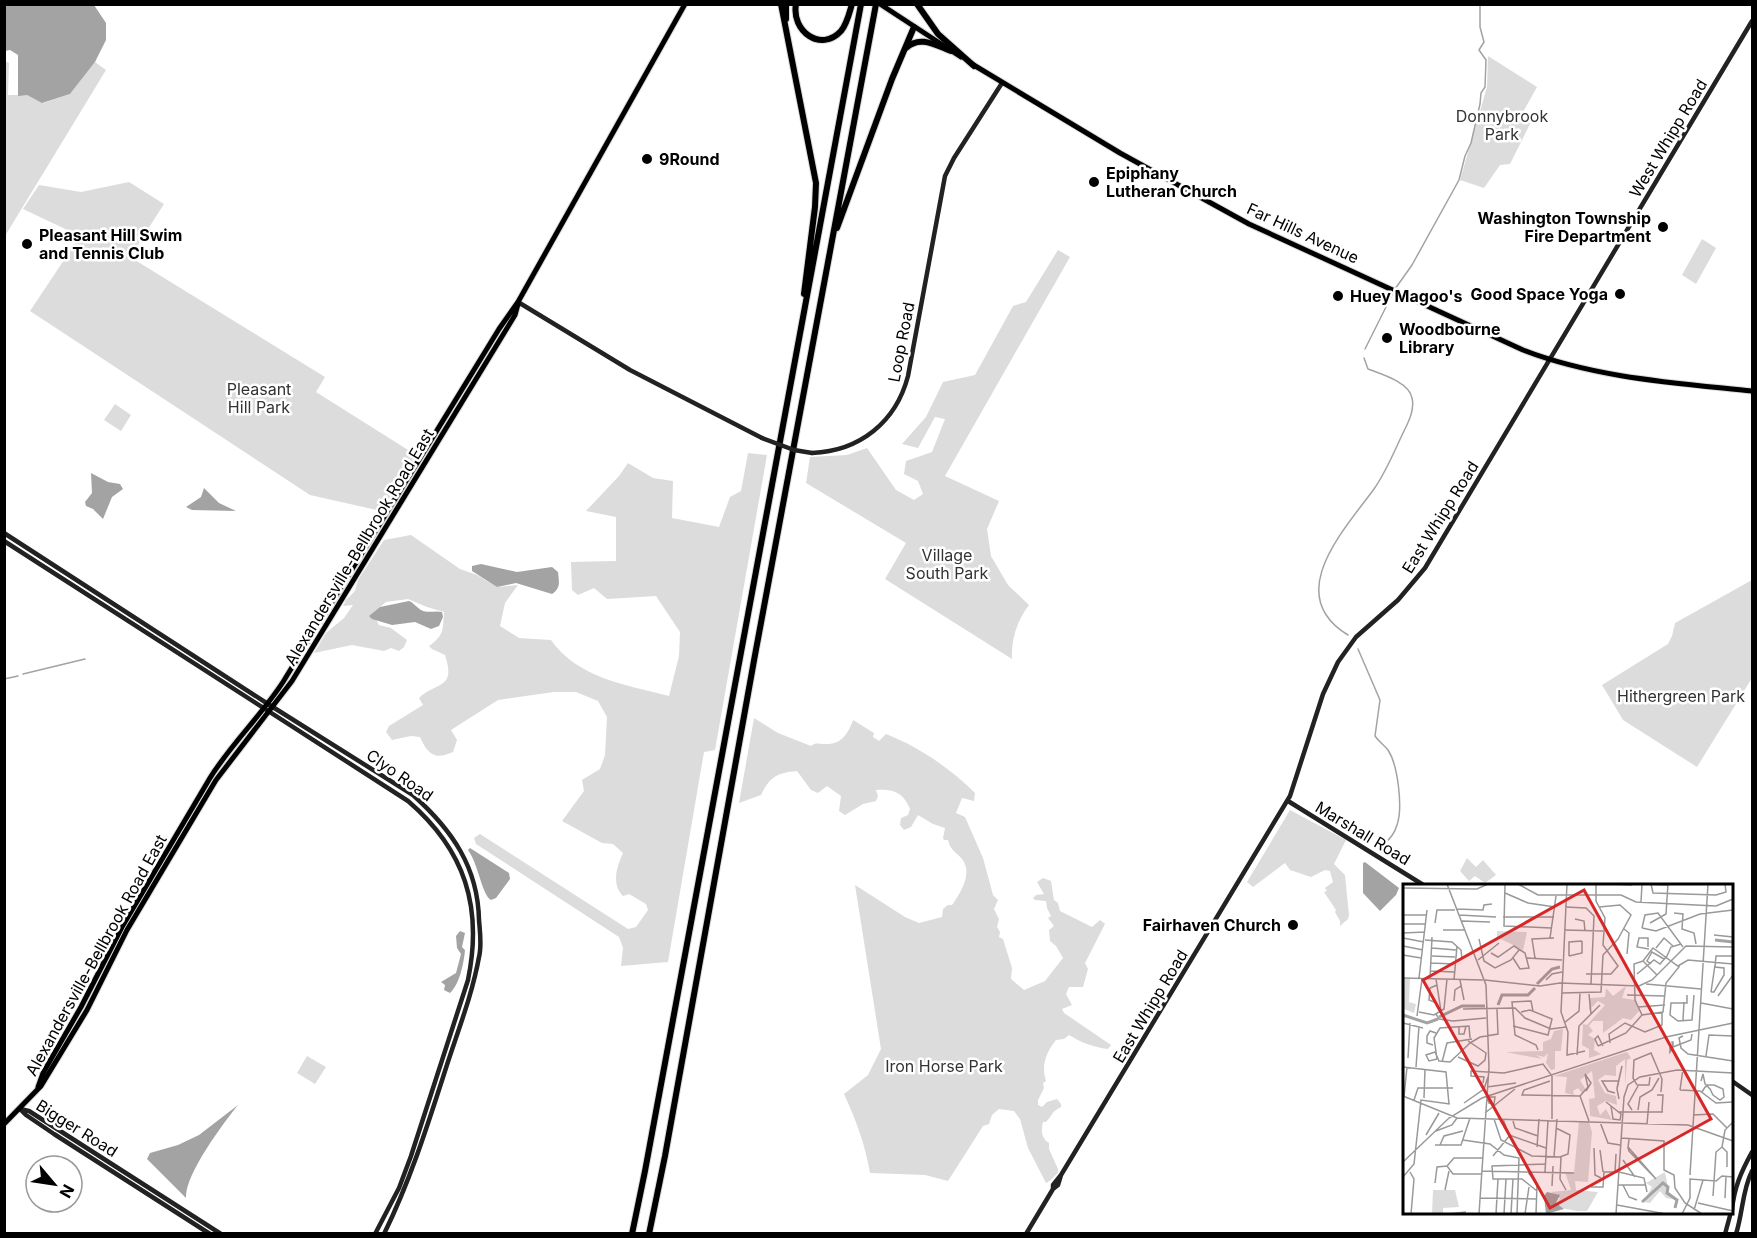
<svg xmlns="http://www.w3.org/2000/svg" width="1757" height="1238" font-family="Inter,sans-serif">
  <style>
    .green { fill: #dcdcdc }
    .water { fill: #a3a3a3 }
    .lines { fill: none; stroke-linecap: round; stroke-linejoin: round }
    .stream { stroke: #a3a3a3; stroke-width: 1.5 }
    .primary-casing { stroke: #dbdbdb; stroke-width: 7 }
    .highway-casing { stroke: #dbdbdb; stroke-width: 8 }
    .secondary { stroke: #222; stroke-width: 4.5 }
    .primary { stroke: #000; stroke-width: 5 }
    .highway { stroke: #000; stroke-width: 6 }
    .secondary-bridge { stroke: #222; stroke-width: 4.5 }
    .poi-dot { fill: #000; stroke: #fff; stroke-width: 2 }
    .labels { text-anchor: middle; stroke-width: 5; stroke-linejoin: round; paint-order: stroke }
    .park-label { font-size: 16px; fill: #333; stroke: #fff }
    .street-label { font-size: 16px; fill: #000; stroke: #fff }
    .poi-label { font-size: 16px; font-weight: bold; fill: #000; stroke: #fff; text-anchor: start }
    .inset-river { fill: none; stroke: #a3a3a3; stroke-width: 3 }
    .inset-road { fill: none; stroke: #999; stroke-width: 1.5 }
    .view { fill: #d62828; fill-opacity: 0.15; stroke: #d62828; stroke-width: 3 }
    .inset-edge { fill: none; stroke: #000; stroke-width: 3 }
  </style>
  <rect width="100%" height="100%" fill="#fff"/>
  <!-- green -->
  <path class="green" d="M1488,56L1537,87L1523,112L1525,117L1533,118L1510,164L1500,165L1484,188L1460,180L1487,87Z
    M5,61L9,63L8,95H27L43,103L70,94L95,62L106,70L5,236Z
    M129,182L164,204L130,257L325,377L316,392L416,455L381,511L310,495L30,311L80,236L23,209L39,185L81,192Z
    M1702,239L1716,248L1696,284L1682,275Z
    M1058,250L1070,257L945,476L999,501L987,529L991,556L1008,585L1029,605C1017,621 1011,639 1012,659L885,579L906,543L806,483L810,457L847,455L867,448L896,490L914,500L923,494L918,481L904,474L906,461L932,452L945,419L935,417L918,448L902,444L926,417L943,382L975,375L1013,306L1026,302Z
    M115,404L131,415L121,431L104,420Z
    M748,453L767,455L715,750L704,752L668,962L621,966L623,948L619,937L476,844L474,838L480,834L628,929L636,927L648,910L646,904L629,894L623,896C611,884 617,866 623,853L613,844L602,843L562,821L584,791L582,780L600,769L605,755L607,717L598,701L576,692H554L498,700L451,730L457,740L453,752C435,760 428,755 420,737L411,736L392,740L386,732L389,726L423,705L419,698C438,681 456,689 445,655L432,649L429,646C444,636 443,629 444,612L427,607L408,599L386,602L373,613L379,625L391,628L407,640L404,647L399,651L391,648L384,651L352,645L314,653L326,633L344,618L353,605L343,606L346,600L355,591L358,580L384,540L411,535L460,569L477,575L497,587L518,585L505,603L500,626L519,638L551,640C577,678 627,685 669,696L679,656L680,632L656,596L607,599L594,588L578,595L572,590L571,562L616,561V517L586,511L619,476L628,463L653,478L673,481L672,518L719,527L730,497L741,491Z
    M1752,580V678L1697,767L1623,720L1602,685L1668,644L1672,636L1675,623Z
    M754,718L778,733L811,746C816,742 818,744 825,744C841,745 848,734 853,720L874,733L873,737L879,741L886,734C919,747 950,768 975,793L974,801L962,798L956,813L965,817L983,858L993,895L998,900L994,909L999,919L997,927L1000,932L999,937L1003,939L1012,968L1011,979L1024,990L1045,981L1063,958L1056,946L1050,941L1049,930L1054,926L1048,918L1051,916L1047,908L1046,901L1035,900L1033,898L1036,895L1044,894L1037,882L1043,878L1051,881L1054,900L1058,903L1060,911L1092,927L1100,920L1105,924L1085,963L1088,969L1083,987H1069L1066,994L1072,1005L1062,1009L1064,1013L1111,1045L1108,1049C1093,1047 1082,1043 1069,1035L1064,1039L1056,1040C1046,1053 1041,1065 1046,1081L1043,1083L1044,1088L1038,1100V1105L1042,1107L1047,1102L1057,1099L1061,1104V1107C1051,1112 1053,1115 1046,1122H1043C1041,1130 1041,1138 1049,1143V1149L1058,1169V1173C1054,1176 1051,1181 1046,1183L1044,1179L1028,1148L1020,1119L1014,1111L999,1109L992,1115L989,1124L983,1126L948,1181L925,1175L870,1173C865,1144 856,1120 844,1094L868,1075L881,1049L855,885L905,917L919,923L942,917L943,909L948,905H952C961,892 973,873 962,859C956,852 950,850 948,840H944L943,838L945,828L933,824L918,815L911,827L904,830L900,825L901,818L908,815L910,809C903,792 893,789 876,790L878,796L876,801L863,804L845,815L839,811L841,796L827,786L818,793L811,790L797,771C776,773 770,777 761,795L739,803Z
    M1290,810L1346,840L1334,864L1345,875L1349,915L1348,919L1340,926V921L1335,912L1336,910L1324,892L1327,891L1325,888L1333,882L1330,871L1325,870L1311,877L1290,870L1285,863L1253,887L1247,882Z
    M1467,858L1476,867L1483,860L1496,875L1485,883L1475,876L1469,881L1460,871Z
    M307,1056L326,1067L315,1084L297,1073Z"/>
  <!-- water -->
  <path class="water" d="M5,4L94,5L106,23V40L95,62L70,94L42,103L27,95L18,96V55L10,50L5,51Z
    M91,473L108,482L120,484L123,489L112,497L103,519L93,509L86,506L85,502L92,493Z
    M204,488L219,503L236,511L192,510L186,507L201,497Z
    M481,564L517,572L552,567L558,572C559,582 561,588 552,594L516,583L497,587L472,571V566Z
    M409,601C414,603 416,607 421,610C429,614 435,610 442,612L443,617L439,626L431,629L415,622L392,625L372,619L369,616L380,607Z
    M470,848L509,873L510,879L496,898L491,900C482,895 478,863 468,850Z
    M1365,862L1399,888L1396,895L1380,911L1363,893V863Z
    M460,931L465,933L462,947L465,950C464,962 460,984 450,993L444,990L445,985L441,982L456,973L461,954L457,948L456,936Z
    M238,1105C223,1124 185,1174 186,1198L147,1159L150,1153L178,1145L199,1135Z"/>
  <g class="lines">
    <!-- stream -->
    <path class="stream" d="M1395,289L1412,265L1459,180L1465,156L1471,143L1480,104L1481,93L1485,87L1486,60L1479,50L1484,42L1480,27V4
      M1365,349L1393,293
      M1348,635C1282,595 1344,530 1374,489C1386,472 1394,452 1403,433C1408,423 1415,410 1412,398C1409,382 1381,374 1368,369L1364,358
      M1358,649L1380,700L1375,736C1379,742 1384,745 1388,750C1398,765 1403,808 1397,825C1395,832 1390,839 1384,844
      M23,674L85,659
      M4,679L18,676"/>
    <!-- primary casing -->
    <g class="primary-casing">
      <path id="primary" d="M880,4L961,57
        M972,64L1120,153L1249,224L1523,350C1595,378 1676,383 1752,391
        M38,1087L43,1073L81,1007L122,927L210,778C231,744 261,716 283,682L499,329L518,302L685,4
        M4,1124L41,1086L87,1010L127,930L216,780L292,681L515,315L518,304"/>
    </g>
    <!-- highway casing -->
    <g class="highway-casing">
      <path id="highway" d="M781,4L816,183L815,207L804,294
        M786,4V19
        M796,4C791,31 821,53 841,31C847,24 849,14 852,4
        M917,4L938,34L974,66
        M906,48C920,35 935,45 951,51
        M837,228L892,79L914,27
        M632,1234L645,1171L861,4
        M649,1234L665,1156L755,655L876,4"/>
    </g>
    <!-- secondary -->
    <path class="secondary" d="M518,302L630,370L762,438
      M812,453C860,451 896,422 908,376L945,176L954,158L1002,83
      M4,533L268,704L413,795C452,830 478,867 479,920C480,933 482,945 479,957C472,996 457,1033 445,1071C427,1127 410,1181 384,1234
      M4,541L408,801C465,850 483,907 468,980L411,1156L399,1188L375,1234
      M1288,801L1425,886
      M1732,1081L1752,1095
      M20,1109L29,1111L221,1234
      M20,1109L26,1115L54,1134L210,1234
      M1053,1189V1185L1061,1175L1290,796L1323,694L1338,662L1356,637L1398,600L1425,568L1752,21
      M1732,1210C1734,1188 1741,1172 1752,1152
      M1026,1234L1053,1189L1058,1185L1061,1175
      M1725,1234L1731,1212
      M1736,1234C1743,1212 1742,1191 1752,1171"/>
    <!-- primary -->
    <use href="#primary" class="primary"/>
    <!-- highway -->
    <use href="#highway" class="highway"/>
    <!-- secondary-bridge -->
    <path class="secondary-bridge" d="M762,438L794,450L812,453"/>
  </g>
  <!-- markers -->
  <g class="poi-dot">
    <circle cx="647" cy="159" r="6"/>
    <circle cx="1094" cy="182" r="6"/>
    <circle cx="1663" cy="227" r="6"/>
    <circle cx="27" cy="244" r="6"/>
    <circle cx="1620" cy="294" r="6"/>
    <circle cx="1338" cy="296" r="6"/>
    <circle cx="1387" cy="338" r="6"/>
    <circle cx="1293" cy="925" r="6"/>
  </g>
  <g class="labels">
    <!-- park labels -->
    <g class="park-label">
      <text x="1502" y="122">Donnybrook<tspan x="1502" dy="18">Park</tspan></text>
      <text x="259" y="395">Pleasant<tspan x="259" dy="18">Hill Park</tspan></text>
      <text x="947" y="561">Village<tspan x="947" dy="18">South Park</tspan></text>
      <text x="1681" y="702">Hithergreen Park</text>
      <text x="944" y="1072">Iron Horse Park</text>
    </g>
    <!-- street labels -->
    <g class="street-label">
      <text transform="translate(1668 138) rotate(-59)" y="6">West Whipp Road</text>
      <text transform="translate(1303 233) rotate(25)" y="6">Far Hills Avenue</text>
      <text transform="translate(901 342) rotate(-79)" y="6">Loop Road</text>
      <text transform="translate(1440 517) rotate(-58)" y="6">East Whipp Road</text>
      <text transform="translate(359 547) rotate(-59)" y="6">Alexandersville-Bellbrook Road East</text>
      <text transform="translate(400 775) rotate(35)" y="6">Clyo Road</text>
      <text transform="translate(1363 833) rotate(31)" y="6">Marshall Road</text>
      <text transform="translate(96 955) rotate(-61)" y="6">Alexandersville-Bellbrook Road East</text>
      <text transform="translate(1150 1006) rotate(-59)" y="6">East Whipp Road</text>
      <text transform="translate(77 1128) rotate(32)" y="6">Bigger Road</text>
    </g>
    <!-- poi labels -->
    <g class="poi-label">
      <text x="659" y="165">9Round</text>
      <text x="1106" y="179">Epiphany<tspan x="1106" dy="18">Lutheran Church</tspan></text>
      <text x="1651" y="224" text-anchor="end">Washington Township<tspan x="1651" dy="18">Fire Department</tspan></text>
      <text x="39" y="241">Pleasant Hill Swim<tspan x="39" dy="18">and Tennis Club</tspan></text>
      <text x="1608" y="300" text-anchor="end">Good Space Yoga</text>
      <text x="1350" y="302">Huey Magoo's</text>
      <text x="1399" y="335">Woodbourne<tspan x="1399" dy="18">Library</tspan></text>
      <text x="1281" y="931" text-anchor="end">Fairhaven Church</text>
    </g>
  </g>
  <!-- overview -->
  <g transform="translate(1403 884)">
    <rect width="330" height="330" fill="#fff"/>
    <path d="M94,47L124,48L120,66L94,53ZM0,94H7L6,118L13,120L11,129L1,125ZM223,102L219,114L232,116L237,126L228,136L220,134L200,149V137H190L186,142L190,147L185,151L192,155L191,166L198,170L186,174V165L179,161L180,140L184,141L202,121L195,117L186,126L187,114L202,113L203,104L210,112ZM160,145L158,167H152V185L148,186L143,179L145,169L141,173L133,171L139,175L103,168L140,167V158L148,155L151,147ZM224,168L228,174L224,176L222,202V175L213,182V192L202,191L195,196L202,209L213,212L214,221L203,217L194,222L197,231L203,225L209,236L187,232L186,215L192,214L189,187L177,196L183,206L179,209L175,204L170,207L171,211L162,209L164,193L151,192ZM176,237L186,238L189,248L185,298L172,297L173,306L195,308L184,327H174L158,324L154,319L157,314L148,308L168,306L162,288L171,289ZM262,288L266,308L275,316L263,314L257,307L247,319L240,318L249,303L243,299ZM30,306H52L56,323L40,324V330H29Z" fill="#dcdcdc"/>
    <path d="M144,308L157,311L153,319L161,325L143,330L141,312Z" fill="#a3a3a3"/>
    <path class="inset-river" d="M312,56L330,58M134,100L149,85L157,83M95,121L99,111H125L132,104M0,131L24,139L35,135M36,133L59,122H82M239,318L260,299L265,303L264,309L274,316L272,324"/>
    <path class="inset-road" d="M44,0L83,101L86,183L76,330M102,0L101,42L148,44M115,0L135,11H218L233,18L313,22L330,15M164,0L158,128L165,148L164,171L182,167M208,0L229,1M246,0L265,1M248,0L250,9L313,11L323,8L322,0M0,4L74,5L85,0M102,9L125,19L152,23M238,18L239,0M162,23L183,24L191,32L188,100M54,25L80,26L81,21L89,20M271,29L280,30L279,45L291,49L293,60M0,31H23M56,31L93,33M100,33H151M172,35L181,37L182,47M59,37L87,38M32,39L34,26H52M247,39L263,30L265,0M0,40H23M239,44L253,47L297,30L330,26M239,44L242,31L255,29L280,63M221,45L226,49L224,70M40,46H62M161,46L200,47M0,49L22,48M311,51L330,53M0,54L21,58M147,54L153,12M76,55L81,77L92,84L108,76L116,66M22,56L49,58L58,66L59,75M0,62L20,66M245,63V54H236L234,63L246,65M29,64L53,66M253,64L261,54L270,62M88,69L95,73L111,62L122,69L126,84L117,85L110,74M0,71L18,74M29,72L52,73M166,72L179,69V57M166,72V58L179,57M264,72L268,63L278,60M124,74L159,76M132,74L129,55L151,54M75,76L96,59M28,79L51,80M248,80L244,77L249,68L261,75M275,82L285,76L330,80M27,87L51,88M183,90H208L215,82L200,61L202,34L193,17V0M234,90L251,76L257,80L264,72M0,94L80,96M16,94L24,26M27,95L29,53M33,95L38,127M51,96L54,62M57,96L61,116M82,96L137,102L157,99L236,102L249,96L283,62L330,63M143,96L149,90L159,88M243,100L298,105M34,101L27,104L26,116L34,119M308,108H311L321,91V84L312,83L313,72H330M308,108L312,81M159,109L198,108L200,71L215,55L228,31L217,21L196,23M186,110L188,130M224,111L262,112M284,111V119H268L267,131L275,137L289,136L291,111M315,112L330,91M51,117L52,106L58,102M298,119L330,125M235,123L262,121M60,125L112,124L122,134L148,145L163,143M130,127L128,117L109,118L112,151L133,161L135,166M16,128L31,131L41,125L44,95M33,130L36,135L50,137L83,134M239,131L232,116L231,80L240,77M14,132L19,95M280,136L281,118M0,139L20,144M161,139L176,127L177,109M110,142L145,151L149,135L127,126L118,128M56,143V150H61L63,142M280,152L276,154L278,164L285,170L330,177M67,159L77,153L95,150L94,125M207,159L206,150L222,139L242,148L259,141V128M30,161L24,159V152L27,147L33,149M195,162L223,149L239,131L260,128L263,99L276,83L250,64L240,77L254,91M195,162L192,155L195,152L200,162M270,163L288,156L289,150M269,165L267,168V164L269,165L270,162V158H269L270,162M174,171L176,142L197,121M303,172L306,151L330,152M55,173L75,182L82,176L83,169L65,157M5,174L7,139M34,175L26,177L23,171L32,168L36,177L47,178L67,159M34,175L31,154L37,144L66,142L67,154M39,178L44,159L69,155M0,183L43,188L46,220M13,183L16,142M147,197L121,206L119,211L177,212L186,237M298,197L300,190L302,200L307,205L310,211L317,216L321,213L320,205L311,201H304V202L302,203L299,208M80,199L81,193L68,192V187L101,189L140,180L149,192V235M234,201L230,194L231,176L248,169L259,195L258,208M234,201H246L247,193M84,203L113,199M214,204L219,182L214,205L216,215M277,206L297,207L313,219L330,218M277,206L280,185M212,209L205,207L199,197H215M254,211H260L259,228M0,212L54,234L285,241L330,257M177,212L185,203L182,190L188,199L183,207M1,213L4,183M84,213L86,219L91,220L92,213H86M21,214L22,185M11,216L15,204H50M203,218L218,230L217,236L210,235L208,222M61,219L81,205L85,193M229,226L225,220L235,202M235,226L237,213L249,206L256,194M215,228H260M82,229L112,205M290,231L310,230L324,244M91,235L98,256L129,272L157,273L165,270L167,251L153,244M100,235L106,251L143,264M110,237L112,244L135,252M197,238L205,259L217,261M244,240L246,218M33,247L49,241L54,234M23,251L36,229M218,254L261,257V286L271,291L272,304L282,319L299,330M60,256L87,260L101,271L116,274L114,330M32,261H58L67,234M37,261L41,252L60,247M134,263L136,235M225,263L253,295L226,267L225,264L226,255M319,263L322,246L330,238M319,263L324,268V283M191,264L192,291L198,294M197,266L200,288M90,272L107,251M151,273L154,235M158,273L157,295L163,306M220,276L232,293M0,278L46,234L79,214L263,153L330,139M44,282L51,274H80M44,282L50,290H79M79,287L171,289M7,288L11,295L8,330M125,288L134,301L133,330M142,288L145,236M212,288L213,270M287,291L305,0M0,293L11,280L18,216L47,220M32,299L34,283L44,282M215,301H243M220,301L226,313L234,316M149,302L150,282M188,303H200L201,288H216L241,294L244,308M42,306L46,287M134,307L119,295H90L89,282L143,280M310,312L313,268L319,263M77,314L134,315M322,314L323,292M295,319L330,327M214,321L263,330M291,326L300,296M45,330L63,328M93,330L95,295M101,330L103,295M108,330L110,295M122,330L126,303M213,330L221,213L225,201L237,193L274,186L330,189M279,330L287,314V295L313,297L319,292L330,293"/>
    <path class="view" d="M181,6L308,235L147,324L20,96Z"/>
    <rect width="330" height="330" class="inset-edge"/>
  </g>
  <!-- border -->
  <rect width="1757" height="1238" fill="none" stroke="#000000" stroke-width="12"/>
  <!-- north arrow -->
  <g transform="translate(54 1184) rotate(119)"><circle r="28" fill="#ffffff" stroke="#999999" stroke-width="1.5"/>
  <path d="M0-4.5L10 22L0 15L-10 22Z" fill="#000000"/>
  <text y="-9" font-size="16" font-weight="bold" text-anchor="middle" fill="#000000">N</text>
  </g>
</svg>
